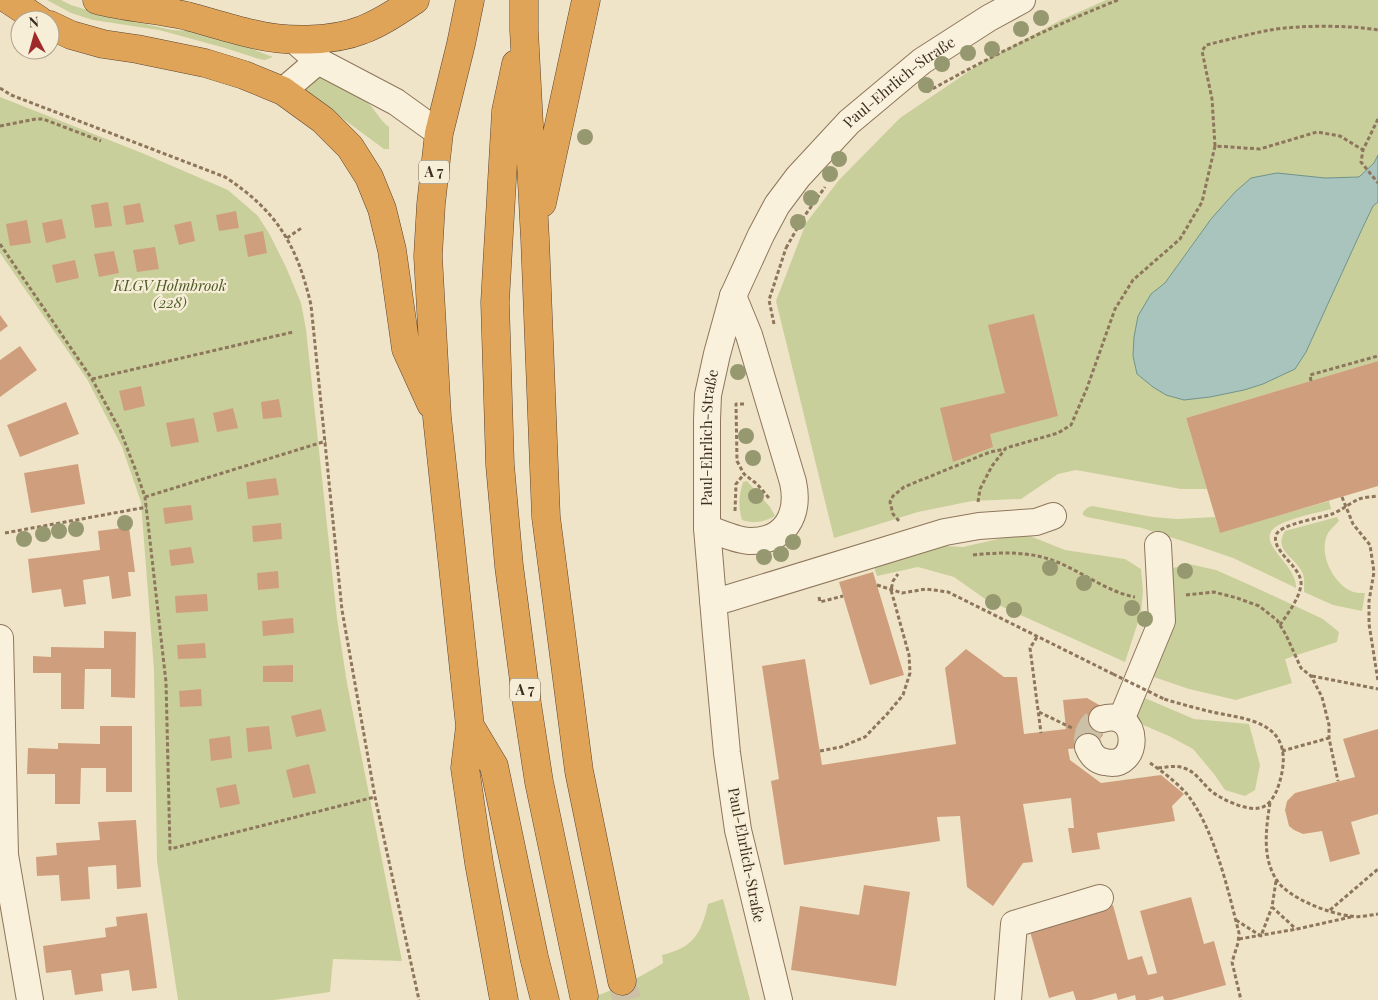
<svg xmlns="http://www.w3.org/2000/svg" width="1378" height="1000" font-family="'Playfair Display',serif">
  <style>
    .green { fill: #c9cf9b }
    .water { fill: #a9c4bc; stroke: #6f938a }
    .building { fill: #cf9f7d }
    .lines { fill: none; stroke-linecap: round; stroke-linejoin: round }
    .minor-tunnel { stroke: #ccc0a6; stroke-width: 26; stroke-dasharray: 26 13; stroke-linecap: butt }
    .highway-tunnel { stroke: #ccc0a6; stroke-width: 28; stroke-dasharray: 28 14; stroke-linecap: butt }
    .minor-casing { stroke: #8d765c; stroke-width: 28 }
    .highway-casing { stroke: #5b4430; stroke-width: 29 }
    .path { stroke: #8d765c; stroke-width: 3; stroke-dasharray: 4 2.5; stroke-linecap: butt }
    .minor { stroke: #faf1dc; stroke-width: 26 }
    .highway { stroke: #e0a458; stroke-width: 28 }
    .path-bridge { stroke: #8d765c; stroke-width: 3; stroke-dasharray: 4 2.5; stroke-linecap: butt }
    .tree { fill: #96986f }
    .labels { text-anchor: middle; stroke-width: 4.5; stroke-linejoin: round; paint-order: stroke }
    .shield { fill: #f7eed8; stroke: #756857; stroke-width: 1 }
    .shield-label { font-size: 14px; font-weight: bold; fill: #3d2e20 }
    .street-label { font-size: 15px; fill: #3d2e20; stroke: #f7eed8 }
    .park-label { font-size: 15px; font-style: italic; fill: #4d5a26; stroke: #f7eed8 }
  </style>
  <rect width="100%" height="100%" fill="#f0e4c8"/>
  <!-- green -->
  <path class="green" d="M47,0H61L71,5L97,13L172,30L190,31L239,44L273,57L265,60L259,59L225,48L159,30L93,20L71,13Z
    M1106,0H1378V155L1374,163L1359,177L1325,178L1211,219L1165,283L1151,294L1210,397L1244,390L1263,384L1295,369L1306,352L1362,229L1373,206L1378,202V361L1186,418L1207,489H1181L1076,470L1058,474L1021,499L972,501L918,512L834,538L776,301L806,223L839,180L900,118L984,61L1061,20Z
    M324,77C341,85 357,92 371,106C377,113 381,121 389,127V149H384L304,90L305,82Z
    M0,97L142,153L228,190L258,216L270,235L286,267L301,303L306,329L337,618L347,683L402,961L333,959L330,992L274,1000H178L157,861L154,670L141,502L122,447L87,379L0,253Z
    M747,481L770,507L775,516C764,522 754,524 742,520C738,506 739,495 743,482Z
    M1329,501L1331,509C1316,513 1300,516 1285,522C1244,538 1298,562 1296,588L1233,558L1195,545L1142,528L1087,517L1083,515V512L1087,508L1092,506L1153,517L1177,519L1215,517L1220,532Z
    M1337,517L1339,521C1335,525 1331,529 1328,533C1318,552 1332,581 1349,590C1354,593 1360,593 1365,593L1362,611L1333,605L1304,592C1304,586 1305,577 1302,572C1295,557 1273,551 1285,531Z
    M1011,536H1030L1065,550L1125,559L1141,569L1143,591L1141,613L1125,662L985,599L954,577L918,567L877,576L873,564L927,545L963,547Z
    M1189,564L1216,570L1252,586L1323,619L1339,632L1337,642L1285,659L1292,683L1236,700L1189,689L1148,675L1169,569Z
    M1140,696L1194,719L1249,724L1260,765L1255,790L1245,796L1225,790L1214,774L1193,749L1169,736L1129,719Z
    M723,899L750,1000H584C612,991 638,979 663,963L662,955C694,947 701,934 708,904Z"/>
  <!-- water -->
  <path class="water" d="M1378,155V202L1373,206L1362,229L1306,352L1295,369L1263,384L1244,390L1210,397L1184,400L1166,395L1153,387L1137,374L1133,356L1134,337L1138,316L1151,294L1165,283L1211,219L1235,192L1251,178L1277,173L1325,178L1359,177L1374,163Z"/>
  <!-- building -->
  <path class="building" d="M108,202L112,226L95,228L91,205Z
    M140,203L144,222L126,225L123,206Z
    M236,211L239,228L219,231L216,215Z
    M62,219L66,238L46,243L42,223Z
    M27,220L31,243L10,246L6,224Z
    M191,221L195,241L179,245L174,225Z
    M263,231L267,253L248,257L244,235Z
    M155,247L159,269L137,272L133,250Z
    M114,251L119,273L99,277L94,254Z
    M75,260L79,278L56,283L52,265Z
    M1034,314L1058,416L990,434L993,447L953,462L940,408L1005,393L988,325Z
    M0,315L8,326L0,332Z
    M20,346L37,370L0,397V360Z
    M1378,361V486L1220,533L1186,418Z
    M141,386L145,406L124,411L119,391Z
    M279,399L282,417L263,419L261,402Z
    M66,402L79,434L20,457L7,425Z
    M233,408L238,428L217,432L213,413Z
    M194,418L199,442L171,447L166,423Z
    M78,464L85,504L31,513L24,473Z
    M276,478L279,495L248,499L246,482Z
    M191,505L193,520L165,524L163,508Z
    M281,523L282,539L253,542L252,526Z
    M129,527L135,572H128L131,596L112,599L109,576L83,580L86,604L64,607L61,589L32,593L28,559L100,550L98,531Z
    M191,547L194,563L171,566L169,550Z
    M278,571L279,588L258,590L257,573Z
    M873,572L904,675L870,685L839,582Z
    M207,594L208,611L176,613L175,596Z
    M293,618L294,633L263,636L262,621Z
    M104,631L136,632L135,698L111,697V669H85L84,709H61V673H33V656L51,657V647L104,648Z
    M205,643L206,658L178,659L177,645Z
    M966,649L1004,677H1017L1024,734L1066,729L1063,700L1087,698L1101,706L1103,735L1094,747L1068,749L1070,760L1101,783L1161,775L1184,794L1172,806L1175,821L1097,833L1100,849L1072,853L1068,828H1074L1071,798L1023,804L1033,862L1023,863L993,906L967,887L960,816L937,817L940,841L784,865L771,781L779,779L762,666L805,659L822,765L956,744L945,668Z
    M293,665V682H263V666Z
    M201,689L202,706L180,707L179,691Z
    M321,709L326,731L296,737L291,716Z
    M100,726H132V792H106V768H81L80,804H55V774H27L28,748L58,749V743L100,744Z
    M269,726L272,749L248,752L246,728Z
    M1378,729V814L1351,822L1360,854L1330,862L1322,831L1303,834L1294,830L1289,826L1285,810L1287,801L1295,793L1355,777L1343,739Z
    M230,736L232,758L211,761L209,739Z
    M309,764L316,793L293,798L286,770Z
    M236,784L240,804L220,808L216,788Z
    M136,820L141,887L117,889L116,865L88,867L90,899L61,901L59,875L37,876L36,857L57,855L56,843L100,840L98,822Z
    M864,885L910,892L896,986L791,970L800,906L859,915Z
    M1191,897L1204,944L1214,941L1226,985L1171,1000H1164L1163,996L1148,1000H1136L1135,995L1118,1000L1116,993L1091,1000H1076L1073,991L1049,998L1029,928L1113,905L1128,960L1142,956L1148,975L1157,973L1140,911Z
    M147,913L157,988L132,991L129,970L101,974L103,991L75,995L71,970L46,973L43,946L106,937L105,928L117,926L116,917Z"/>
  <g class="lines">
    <!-- minor-tunnel -->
    <path class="minor-tunnel" d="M1088,747C1085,735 1090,723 1102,719"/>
    <!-- highway-tunnel -->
    <path class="highway-tunnel" d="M622,981L627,1000"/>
    <!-- minor casing -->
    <g class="minor-casing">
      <g id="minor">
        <path d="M293,39L318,61L396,102L439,133"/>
        <path d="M283,91L318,61"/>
        <path d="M707,528C720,533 735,540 749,541C785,542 800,515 793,482L749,335L733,296"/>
        <path d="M713,600L726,599L945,532L979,526L1036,522L1053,516"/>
        <path d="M0,638L5,855L30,1000"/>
        <path d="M1121,720L1162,621L1158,545"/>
        <path d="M1088,747C1091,755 1097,761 1105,762C1141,771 1141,707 1102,719"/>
        <path id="s1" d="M779,1000L738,830L727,753L716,635L707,528V420L708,395L717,354L733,296L761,235L777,205L798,177L849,122L922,61L989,18L1022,0"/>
        <path d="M1008,1000L1014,924L1100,898"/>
      </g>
    </g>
    <!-- highway casing -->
    <g class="highway-casing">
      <path id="highway" d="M9,0L39,20
        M97,0C127,8 157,9 187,16C209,22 231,29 253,34C285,42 332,42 362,30C381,23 398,11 415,0
        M470,0L461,44L439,133L431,204L428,256L437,417L470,726L465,768L479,863L504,1000
        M524,0V30L535,239L546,517L579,771L622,981
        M50,25L71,35L103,44L137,49L205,63L244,75L283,91L323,120L350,147L369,177L382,209L392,250L406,349L431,404
        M516,64L506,111L495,302L500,465L509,566L527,704L539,782L584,996
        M542,203L586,0
        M470,726L494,766L534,957L545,1000"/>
    </g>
    <!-- path -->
    <path class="path" d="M0,88L11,95L225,177C277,211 297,245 311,305L342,610L375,797L419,1000
      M927,92C989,57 1052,26 1118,0
      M1378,119L1363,150L1361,162L1378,183
      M0,126L36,119H43L101,141
      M1215,146L1212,99L1202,51L1206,45C1227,40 1249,34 1270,30C1299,25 1349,25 1378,30
      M287,238L303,227
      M0,244L92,379L120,430L136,471L145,497L166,682L170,849L375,797
      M786,248L803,218L825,187
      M774,324L769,300L786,248
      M92,379L293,332
      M1311,381L1310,375L1378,356
      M744,404H736L737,461L744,474L757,484L769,498
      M145,497L326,441
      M1342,497L1353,524L1370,545L1374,572L1369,601V624L1378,681
      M978,502L980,489L992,466L1006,448L1058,433L1071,425L1087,388L1115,309L1133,280L1180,239L1202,202L1215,146L1260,149L1317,132L1340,136L1363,150
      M735,511L736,484L744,474
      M899,521L893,514L890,502L893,496L904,487L990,452L1005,449
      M5,533L147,507
      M973,555C1002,552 1030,551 1057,562C1082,572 1110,593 1135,597
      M877,585L902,593L926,589L948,592L1113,674
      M1186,595L1214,592L1237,598L1259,606L1277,620L1286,635L1301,668L1311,676L1322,697L1329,725V738L1338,781
      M819,597L820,602L843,596
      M1280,625C1288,613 1299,599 1301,585C1303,567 1271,552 1276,535C1280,524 1321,518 1332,514C1342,510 1350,503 1359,499C1365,497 1372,497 1378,496
      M1037,637L1030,648L1041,733
      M1312,676L1378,689
      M1039,712L1074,729
      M820,751L841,747L865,737L888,713L903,695L910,673L909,655L891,590L893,581L898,574
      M1282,751L1329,738
      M1150,763C1162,771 1176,782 1186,793C1214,827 1228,890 1239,933L1238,943L1232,962L1241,1000
      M1158,768C1167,767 1176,765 1184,768C1196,772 1202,783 1210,790C1220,799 1247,811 1259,808C1268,807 1274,797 1277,790C1282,776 1286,759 1281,745C1272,719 1234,717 1212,712C1196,708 1180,704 1164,699
      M1270,803C1266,828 1262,857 1276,879C1287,898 1330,914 1351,916C1359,918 1370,915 1378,914
      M1276,881L1272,907L1296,929
      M1330,910L1378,869
      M1236,920L1261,936L1272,907
      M1239,939L1297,929L1351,917"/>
    <!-- minor -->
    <use href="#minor" class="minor"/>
    <!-- highway -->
    <use href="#highway" class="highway"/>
    <!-- path-bridge -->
    <path class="path-bridge" d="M1113,674L1164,699"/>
  </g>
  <!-- trees -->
  <g class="tree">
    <circle cx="1041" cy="18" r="8"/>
    <circle cx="1021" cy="29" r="8"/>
    <circle cx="992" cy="49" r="8"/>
    <circle cx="968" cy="53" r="8"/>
    <circle cx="942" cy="64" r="8"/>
    <circle cx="926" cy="85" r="8"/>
    <circle cx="585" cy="137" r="8"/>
    <circle cx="839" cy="159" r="8"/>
    <circle cx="830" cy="174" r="8"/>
    <circle cx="811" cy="198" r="8"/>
    <circle cx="798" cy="222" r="8"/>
    <circle cx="738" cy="372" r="8"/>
    <circle cx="746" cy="436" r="8"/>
    <circle cx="753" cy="458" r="8"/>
    <circle cx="756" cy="496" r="8"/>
    <circle cx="125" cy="523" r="8"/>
    <circle cx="76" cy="529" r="8"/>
    <circle cx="59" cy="531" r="8"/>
    <circle cx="43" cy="534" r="8"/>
    <circle cx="24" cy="539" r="8"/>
    <circle cx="793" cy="542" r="8"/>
    <circle cx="781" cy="554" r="8"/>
    <circle cx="764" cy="557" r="8"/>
    <circle cx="1050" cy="568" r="8"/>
    <circle cx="1185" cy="571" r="8"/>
    <circle cx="1084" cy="583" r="8"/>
    <circle cx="993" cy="602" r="8"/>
    <circle cx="1132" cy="608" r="8"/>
    <circle cx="1014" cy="610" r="8"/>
    <circle cx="1145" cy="619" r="8"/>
  </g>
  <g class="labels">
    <!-- shield labels -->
    <g class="shield">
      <rect x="419" y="160.5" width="30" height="23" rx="4"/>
      <rect x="510" y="678.5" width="30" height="23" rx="4"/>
    </g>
    <g class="shield-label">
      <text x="434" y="177">A 7</text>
      <text x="525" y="695">A 7</text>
    </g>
    <!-- street labels -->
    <g class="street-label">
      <text dy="5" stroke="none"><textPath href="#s1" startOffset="989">Paul-Ehrlich-Straße</textPath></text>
      <text dy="5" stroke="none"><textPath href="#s1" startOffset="569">Paul-Ehrlich-Straße</textPath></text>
      <text transform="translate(746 855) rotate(79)" y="5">Paul-Ehrlich-Straße</text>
    </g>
    <!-- park labels -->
    <g class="park-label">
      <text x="170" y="291">KLGV Holmbrook<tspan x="170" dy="17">(228)</tspan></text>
    </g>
  </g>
  <!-- north arrow -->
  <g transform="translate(35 35) rotate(354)"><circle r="24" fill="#f7eed8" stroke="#ada18e"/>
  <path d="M0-4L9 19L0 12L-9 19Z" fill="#9e2a2b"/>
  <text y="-8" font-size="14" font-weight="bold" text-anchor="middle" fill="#3d2e20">N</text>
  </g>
</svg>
